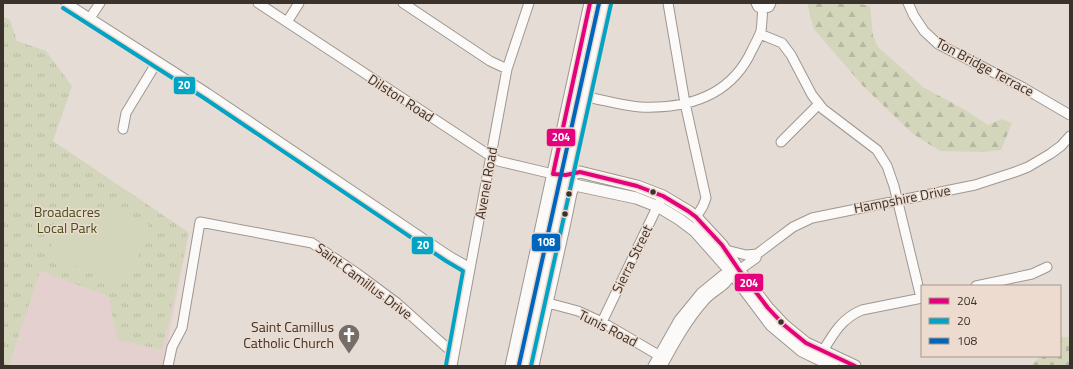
<svg xmlns="http://www.w3.org/2000/svg" width="1073" height="369" font-family="'Titillium Web',sans-serif">
  <style>
    .education { fill: #e4d1cf }
    .forest { fill: url(#forest-firs) }
    .cemetery { fill: url(#cemetery-stones) }
    .park { fill: url(#park-tufts) }
    .garden { fill: #d4d6bb }
    .lines { fill: none; stroke-linecap: round; stroke-linejoin: round }
    .minor-casing { stroke: #9e9791; stroke-width: 11 }
    .major-casing { stroke: #9e9791; stroke-width: 13 }
    .minor { stroke: #fbfaf9; stroke-width: 9 }
    .major { stroke: #fbfaf9; stroke-width: 11 }
    .bus-1-casing { stroke: #ecdbce; stroke-width: 7 }
    .bus-2-casing { stroke: #ecdbce; stroke-width: 7 }
    .bus-3-casing { stroke: #ecdbce; stroke-width: 7 }
    .bus-1 { stroke: #e5007d; stroke-width: 4 }
    .bus-2 { stroke: #03a3c6; stroke-width: 4 }
    .bus-3 { stroke: #0065bd; stroke-width: 4 }
    .bus-dot { fill: #39322d; stroke: #ecdbce; stroke-width: 1.5 }
    .labels { text-anchor: middle; stroke-width: 3; stroke-linejoin: round; paint-order: stroke }
    .street-label { font-size: 14px; fill: #39322d; stroke: #ecdbce }
    .park-label { font-size: 14px; fill: #454f1a; stroke: #ecdbce }
    .poi-label { font-size: 14px; fill: #39322d; stroke: #ecdbce; text-anchor: end }
    .line-badge { stroke: #ecdbce; stroke-width: 1.5 }
    .badge-label { font-size: 11px; text-anchor: middle; font-weight: bold; fill: #fff }
  </style>
  <defs>
    <pattern id="forest-firs" width="22" height="20" patternUnits="userSpaceOnUse"><rect width="22" height="20" fill="#d4d6bb"/><path d="M5 1l3.5 6h-7zM16 11l3.5 6h-7z" fill="#b7b8a1"/></pattern>
    <pattern id="cemetery-stones" width="16" height="16" patternUnits="userSpaceOnUse"><rect width="16" height="16" fill="#d4d6bb"/><path d="M2 7V4a2 2 0 0 1 4 0v3zM10 15v-3a2 2 0 0 1 4 0v3z" fill="#b7b8a1"/></pattern>
    <pattern id="park-tufts" width="24" height="20" patternUnits="userSpaceOnUse"><rect width="24" height="20" fill="#d4d6bb"/><path d="M3 7l-1-3M5 7V3M7 7l1-3M15 17l-1-3M17 17v-4M19 17l1-3" fill="none" stroke="#b7b8a1"/></pattern>
  </defs>
  <rect width="100%" height="100%" fill="#e5dcd5"/>
  <!-- education -->
  <path class="education" d="M59,172L128,191L189,233L163,366H3V345Z"/>
  <!-- forest -->
  <path class="forest" d="M807,3H856L870,6L873,36L878,47L923,87L967,111L988,125L1002,119L1012,123L1001,150L983,152L940,151L913,134L863,86L814,29Z"/>
  <!-- cemetery -->
  <path class="cemetery" d="M1060,337H1070V366H1031L1040,356H1060Z"/>
  <!-- park -->
  <path class="park" d="M3,16L10,20L17,41L46,51L72,86L53,141L188,232L184,256L162,350L118,340L108,296L40,271L9,366H3Z"/>
  <!-- garden -->
  <path class="garden" d="M68,197L149,224L129,284L47,257Z"/>
  <g class="lines">
    <!-- minor casing -->
    <g class="minor-casing">
      <path id="minor" d="M66,3L207,93L449,256L470,268
        M258,3L498,161L553,174
        M403,3L490,61L507,69
        M668,3L685,103L706,198L703,206L696,217
        M756,3L758,7L763,9L769,7L771,3
        M908,3L914,16L924,31L938,44L1022,87L1070,115
        M90,18L100,3
        M287,22L299,3
        M760,34L782,43L791,55L812,95L823,109L877,150L887,166L894,186L921,298
        M592,98C607,101 624,106 640,107C688,109 731,96 752,50C755,44 759,37 761,31C762,24 762,16 763,9
        M123,129L126,113L157,62
        M781,142L819,104
        M726,250L746,255L757,254
        M976,286L1032,274L1047,267
        M548,303L578,311L602,322L665,359
        M602,322L660,201
        M823,351C833,334 842,318 862,310L922,298
        M168,366L172,347L182,328L200,222L312,243L358,274L397,303L454,354
        M452,366L507,69L529,3
        M534,366L565,227L572,193L575,185
        M653,366L679,320L701,293L723,275L739,270L756,258L757,254L793,227L812,218L975,185L1015,172L1028,167L1050,154L1061,146L1070,136
        M662,366C674,344 687,320 704,301C713,290 727,287 732,273"/>
    </g>
    <!-- major casing -->
    <g class="major-casing">
      <path id="major" d="M553,174L566,175L580,172L637,186L663,196L688,211L696,217L722,245L739,270L768,308L784,325L806,343L855,366
        M566,175L575,185L636,198L659,207L679,219L695,231L732,273L771,325L802,351L833,366
        M511,366L590,3
        M525,366L563,189L605,3"/>
    </g>
    <!-- minor -->
    <use href="#minor" class="minor"/>
    <!-- major -->
    <use href="#major" class="major"/>
    <!-- bus-1 casing -->
    <g class="bus-1-casing">
      <path id="bus-1" d="M590,3L553,174L566,175L580,172L637,186L663,196L688,211L696,217L722,245L739,270L768,308L784,325L806,343L855,366"/>
    </g>
    <!-- bus-2 casing -->
    <g class="bus-2-casing">
      <path id="bus-2" d="M63,8L204,98L446,261L463,271L446,365
        M531,366L611,4"/>
    </g>
    <!-- bus-3 casing -->
    <g class="bus-3-casing">
      <path id="bus-3" d="M519,365L599,3"/>
    </g>
    <!-- bus-1 -->
    <use href="#bus-1" class="bus-1"/>
    <!-- bus-2 -->
    <use href="#bus-2" class="bus-2"/>
    <!-- bus-3 -->
    <use href="#bus-3" class="bus-3"/>
  </g>
  <!-- icons -->
  <defs>
    <g id="church-pin" transform="scale(1.15)"><path d="M0 17L-7.5 6A9.5 9.5 0 1 1 7.5 6Z" fill="#756e68" stroke="#ecdbce"/><path d="M-1.2-6h2.4v3.5h3.3v2.4h-3.3V6h-2.4V-.1h-3.3v-2.4h3.3Z" fill="#fff"/></g>
  </defs>
  <g fill-rule="evenodd">
    <use href="#church-pin" x="349" y="335"/>
  </g>
  <!-- markers -->
  <g class="bus-dot">
    <circle cx="653" cy="192" r="3.5"/>
    <circle cx="569" cy="194" r="3.5"/>
    <circle cx="565" cy="214" r="3.5"/>
    <circle cx="781" cy="322" r="3.5"/>
  </g>
  <g class="labels">
    <!-- street labels -->
    <g class="street-label">
      <text transform="translate(985 67) rotate(28)" y="5">Ton Bridge Terrace</text>
      <text transform="translate(401 98) rotate(33)" y="5">Dilston Road</text>
      <text transform="translate(486 183) rotate(-80)" y="5">Avenel Road</text>
      <text transform="translate(902 199) rotate(-11)" y="5">Hampshire Drive</text>
      <text transform="translate(632 259) rotate(-64)" y="5">Sierra Street</text>
      <text transform="translate(364 281) rotate(37)" y="5">Saint Camillus Drive</text>
      <text transform="translate(608 328) rotate(27)" y="5">Tunis Road</text>
    </g>
    <!-- park labels -->
    <g class="park-label">
      <text x="67" y="217">Broadacres<tspan x="67" dy="16">Local Park</tspan></text>
    </g>
    <!-- poi labels -->
    <g class="poi-label">
      <text x="334" y="332">Saint Camillus<tspan x="334" dy="16">Catholic Church</tspan></text>
    </g>
  </g>
  <g class="line-badge">
    <rect x="173" y="76" width="23" height="19" rx="4" fill="#03a3c6"/>
    <rect x="546" y="128" width="30" height="19" rx="4" fill="#e5007d"/>
    <rect x="531" y="233" width="30" height="19" rx="4" fill="#0065bd"/>
    <rect x="411" y="236" width="23" height="19" rx="4" fill="#03a3c6"/>
    <rect x="734" y="273" width="30" height="19" rx="4" fill="#e5007d"/>
  </g>
  <g class="badge-label">
    <text x="184" y="89">20</text>
    <text x="561" y="141">204</text>
    <text x="546" y="246">108</text>
    <text x="423" y="249">20</text>
    <text x="749" y="287">204</text>
  </g>
  <!-- border -->
  <rect width="1073" height="369" fill="none" stroke="#39322d" stroke-width="8"/>
  <!-- legend -->
  <rect x="921" y="285" width="140" height="72" fill="#ecdbce" stroke="#a4978e"/>
  <rect x="929" y="298" width="20" height="6" fill="#e5007d" stroke="#a4978e"/>
  <text x="957" y="305" font-size="12" fill="#39322d">204</text>
  <rect x="929" y="318" width="20" height="6" fill="#03a3c6" stroke="#a4978e"/>
  <text x="957" y="325" font-size="12" fill="#39322d">20</text>
  <rect x="929" y="338" width="20" height="6" fill="#0065bd" stroke="#a4978e"/>
  <text x="957" y="345" font-size="12" fill="#39322d">108</text>
</svg>
